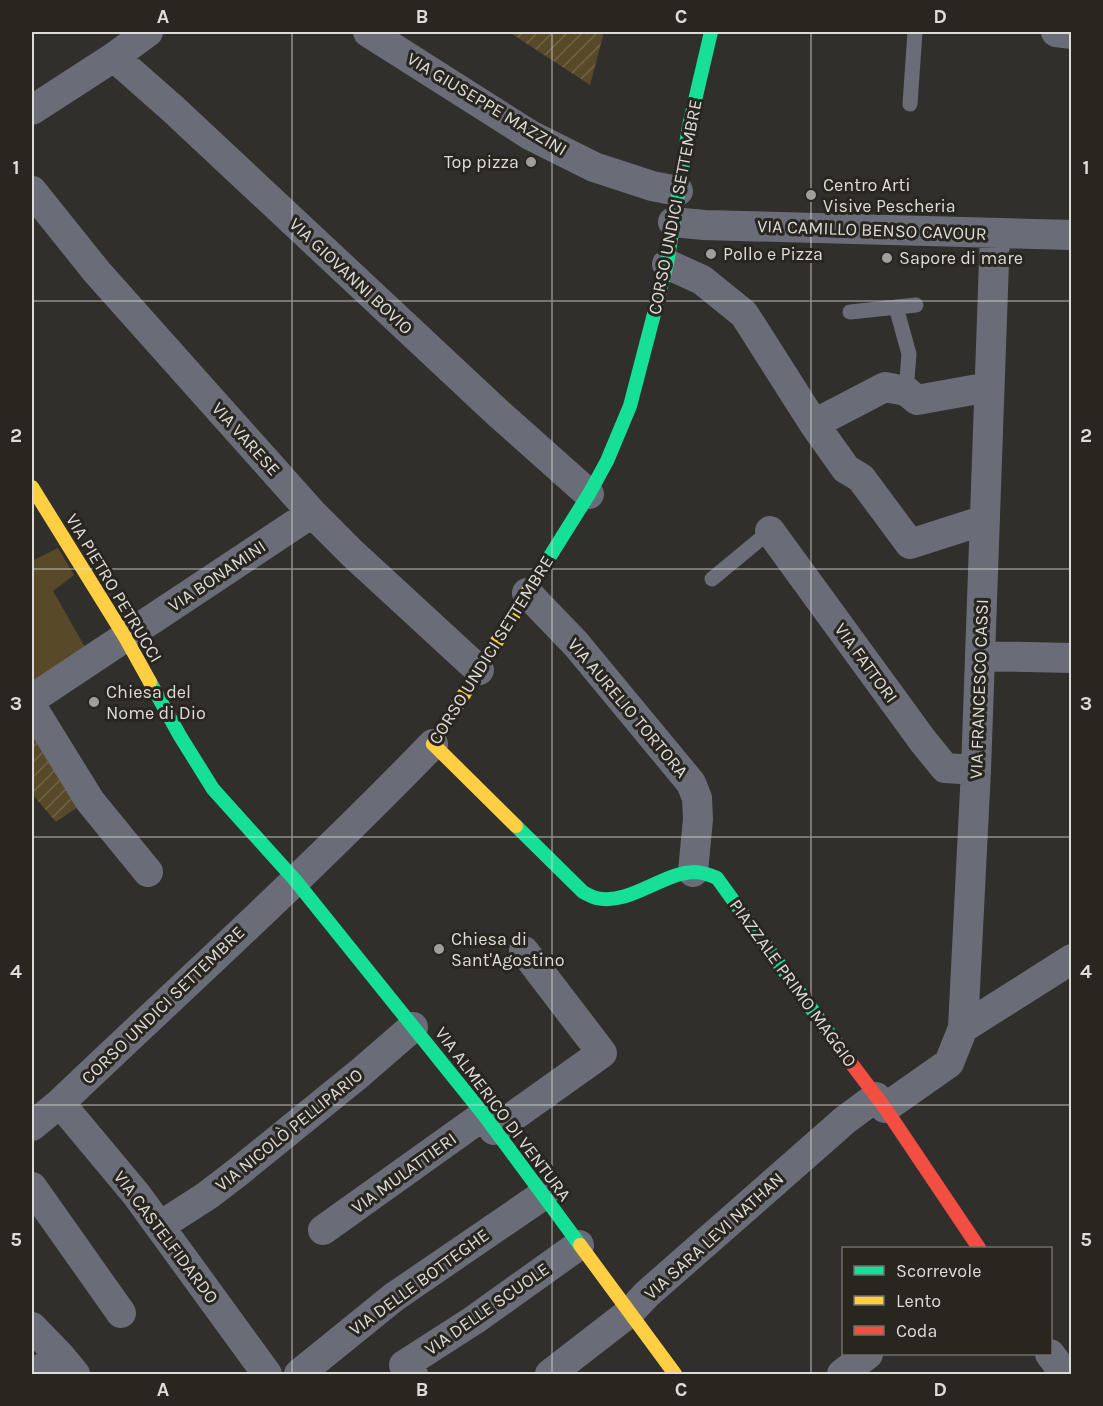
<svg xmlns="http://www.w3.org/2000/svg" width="1103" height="1406" font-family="Karla,sans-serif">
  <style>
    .grass { fill: #584a29 }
    .garden { fill: url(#garden-furrows) }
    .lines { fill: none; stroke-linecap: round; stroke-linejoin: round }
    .lane { stroke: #6a6d78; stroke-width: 15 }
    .street { stroke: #6a6d78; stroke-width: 30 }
    .fast { stroke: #16e098; stroke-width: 14 }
    .slow { stroke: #ffcf43; stroke-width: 14 }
    .jam { stroke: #f24e42; stroke-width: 14 }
    .grid { fill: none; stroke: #dedcd8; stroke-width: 1.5; stroke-opacity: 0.55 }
    .poi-dot { fill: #a19f9c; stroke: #292620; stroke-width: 2 }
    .labels { text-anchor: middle; stroke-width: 6; stroke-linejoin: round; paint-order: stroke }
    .street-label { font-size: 18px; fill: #dedcd8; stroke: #292620 }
    .poi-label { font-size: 18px; fill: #dedcd8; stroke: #292620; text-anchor: start }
    .neatline { fill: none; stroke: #dedcd8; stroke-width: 2 }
    .grid-label { font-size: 20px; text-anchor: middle; font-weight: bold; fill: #dedcd8 }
  </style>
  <defs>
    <pattern id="garden-furrows" width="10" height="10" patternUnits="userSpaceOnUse" patternTransform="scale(1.5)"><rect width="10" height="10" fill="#584a29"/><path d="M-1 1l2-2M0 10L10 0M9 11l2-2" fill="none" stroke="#706447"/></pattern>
  </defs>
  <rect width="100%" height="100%" fill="#312f2c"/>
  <!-- grass -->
  <path class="grass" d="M58,548L74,575L53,591L85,647L32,682V561Z"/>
  <!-- garden -->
  <path class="garden" d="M509,32H604L590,85Z
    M39,736L82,804L56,822L32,794V741Z"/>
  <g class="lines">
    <!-- lane -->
    <path class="lane" d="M910,104L915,32
      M896,307L909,354L906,391
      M850,312L916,305
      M712,579L770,531"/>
    <!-- street -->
    <path class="street" d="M368,32L530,135L594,167L652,186L678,191
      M1056,32L1072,34
      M114,57L173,109L498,413L589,494
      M32,110L114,57L148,32
      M32,191L97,272L312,513L352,553L479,670
      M673,222L704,225L1072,235
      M667,264L702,280L744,314L814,424L846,469L861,478L910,544L985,520
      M814,424L885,387L906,391L917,400L989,387
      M770,531L923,741L945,768L976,770
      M527,593L576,644L691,783L697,798L698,819L693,872
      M980,656L1072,658
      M32,699L312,513
      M32,707L90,801L148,872
      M963,1028L1072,959
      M60,1103L136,1194L267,1374
      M885,1108L949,1063L963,1028L976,770L995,233
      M32,1126L60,1103C185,984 313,868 433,744
      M494,1130L602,1053L524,951
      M32,1187L121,1313
      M160,1226L208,1195L238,1172L360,1073L413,1027
      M323,1230L484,1115
      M32,1327L61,1357L75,1374
      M1050,1354L1065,1374
      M32,1374L61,1357
      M299,1374L394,1297L543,1195
      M413,1374L404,1365L474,1320L579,1245
      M550,1374L630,1312L647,1294L845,1120L876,1097
      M842,1374L868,1354"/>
    <!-- fast -->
    <path class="fast" d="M542,569L589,494L607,461L630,406L667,264L689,126L711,32
      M150,682L180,736L213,789L295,880L484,1115L580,1245
      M516,826L583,892C587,894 592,897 596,898C629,906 662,873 694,872C702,872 710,875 717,878L845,1055"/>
    <!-- slow -->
    <path class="slow" d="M32,487L125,637L150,682
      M516,826L433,744L542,569
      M580,1245L675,1374"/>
    <!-- jam -->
    <path class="jam" d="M845,1055L885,1108L979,1248"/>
  </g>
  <!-- grid -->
  <path class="grid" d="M292,32V1374M552,32V1374M811,32V1374M32,301H1072M32,569H1072M32,837H1072M32,1105H1072"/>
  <!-- markers -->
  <g class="poi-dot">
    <circle cx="531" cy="162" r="6"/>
    <circle cx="811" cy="195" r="6"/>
    <circle cx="711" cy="254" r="6"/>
    <circle cx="887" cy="258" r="6"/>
    <circle cx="94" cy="702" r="6"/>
    <circle cx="439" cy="949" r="6"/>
  </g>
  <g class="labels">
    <!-- street labels -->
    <g class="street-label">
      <text transform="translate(487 104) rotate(31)" y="6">VIA GIUSEPPE MAZZINI</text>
      <text transform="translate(675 207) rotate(-79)" y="6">CORSO UNDICI SETTEMBRE</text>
      <text transform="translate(872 230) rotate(2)" y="6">VIA CAMILLO BENSO CAVOUR</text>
      <text transform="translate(351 276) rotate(43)" y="6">VIA GIOVANNI BOVIO</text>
      <text transform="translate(246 439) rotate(48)" y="6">VIA VARESE</text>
      <text transform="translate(217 576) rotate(-34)" y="6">VIA BONAMINI</text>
      <text transform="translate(114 588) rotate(59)" y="6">VIA PIETRO PETRUCCI</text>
      <text transform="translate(491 650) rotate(-58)" y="6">CORSO UNDICI SETTEMBRE</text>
      <text transform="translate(866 663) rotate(54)" y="6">VIA FATTORI</text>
      <text transform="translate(979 689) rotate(-88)" y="6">VIA FRANCESCO CASSI</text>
      <text transform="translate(628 708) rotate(50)" y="6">VIA AURELIO TORTORA</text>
      <text transform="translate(793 983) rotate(54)" y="6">PIAZZALE PRIMO MAGGIO</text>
      <text transform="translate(163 1005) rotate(-44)" y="6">CORSO UNDICI SETTEMBRE</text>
      <text transform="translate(503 1114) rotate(53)" y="6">VIA ALMERICO DI VENTURA</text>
      <text transform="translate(289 1130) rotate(-39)" y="6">VIA NICOLÒ PELLIPARIO</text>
      <text transform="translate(404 1173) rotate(-36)" y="6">VIA MULATTIERI</text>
      <text transform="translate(714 1236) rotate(-42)" y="6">VIA SARA LEVI NATHAN</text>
      <text transform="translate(166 1237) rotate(53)" y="6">VIA CASTELFIDARDO</text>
      <text transform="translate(419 1282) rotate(-36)" y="6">VIA DELLE BOTTEGHE</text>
      <text transform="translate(487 1309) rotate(-35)" y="6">VIA DELLE SCUOLE</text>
    </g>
    <!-- poi labels -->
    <g class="poi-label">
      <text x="519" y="168" text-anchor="end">Top pizza</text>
      <text x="823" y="191">Centro Arti<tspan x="823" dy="21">Visive Pescheria</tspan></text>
      <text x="723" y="260">Pollo e Pizza</text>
      <text x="899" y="264">Sapore di mare</text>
      <text x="106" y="698">Chiesa del<tspan x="106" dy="21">Nome di Dio</tspan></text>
      <text x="451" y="945">Chiesa di<tspan x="451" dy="21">Sant'Agostino</tspan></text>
    </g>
  </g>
  <!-- border -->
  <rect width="1103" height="1406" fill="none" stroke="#292620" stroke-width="66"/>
  <!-- legend -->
  <rect x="842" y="1247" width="210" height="108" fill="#292620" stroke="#716f6a" stroke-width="1.5"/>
  <rect x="854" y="1266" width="30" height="9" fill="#16e098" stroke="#716f6a" stroke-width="1.5"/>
  <text x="896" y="1277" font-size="18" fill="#dedcd8">Scorrevole</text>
  <rect x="854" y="1296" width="30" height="9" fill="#ffcf43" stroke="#716f6a" stroke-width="1.5"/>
  <text x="896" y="1307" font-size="18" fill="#dedcd8">Lento</text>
  <rect x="854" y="1326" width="30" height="9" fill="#f24e42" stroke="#716f6a" stroke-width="1.5"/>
  <text x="896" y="1337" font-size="18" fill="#dedcd8">Coda</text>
  <rect x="33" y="33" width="1037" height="1340" class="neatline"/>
  <g class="grid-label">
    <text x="163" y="23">A</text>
    <text x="422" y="23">B</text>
    <text x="681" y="23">C</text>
    <text x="940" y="23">D</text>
    <text x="16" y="174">1</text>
    <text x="1086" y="174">1</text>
    <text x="16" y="442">2</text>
    <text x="1086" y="442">2</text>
    <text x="16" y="710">3</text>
    <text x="1086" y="710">3</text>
    <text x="16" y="978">4</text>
    <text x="1086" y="978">4</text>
    <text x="16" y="1246">5</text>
    <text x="1086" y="1246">5</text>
    <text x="163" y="1396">A</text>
    <text x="422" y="1396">B</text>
    <text x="681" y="1396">C</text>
    <text x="940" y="1396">D</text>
  </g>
</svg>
